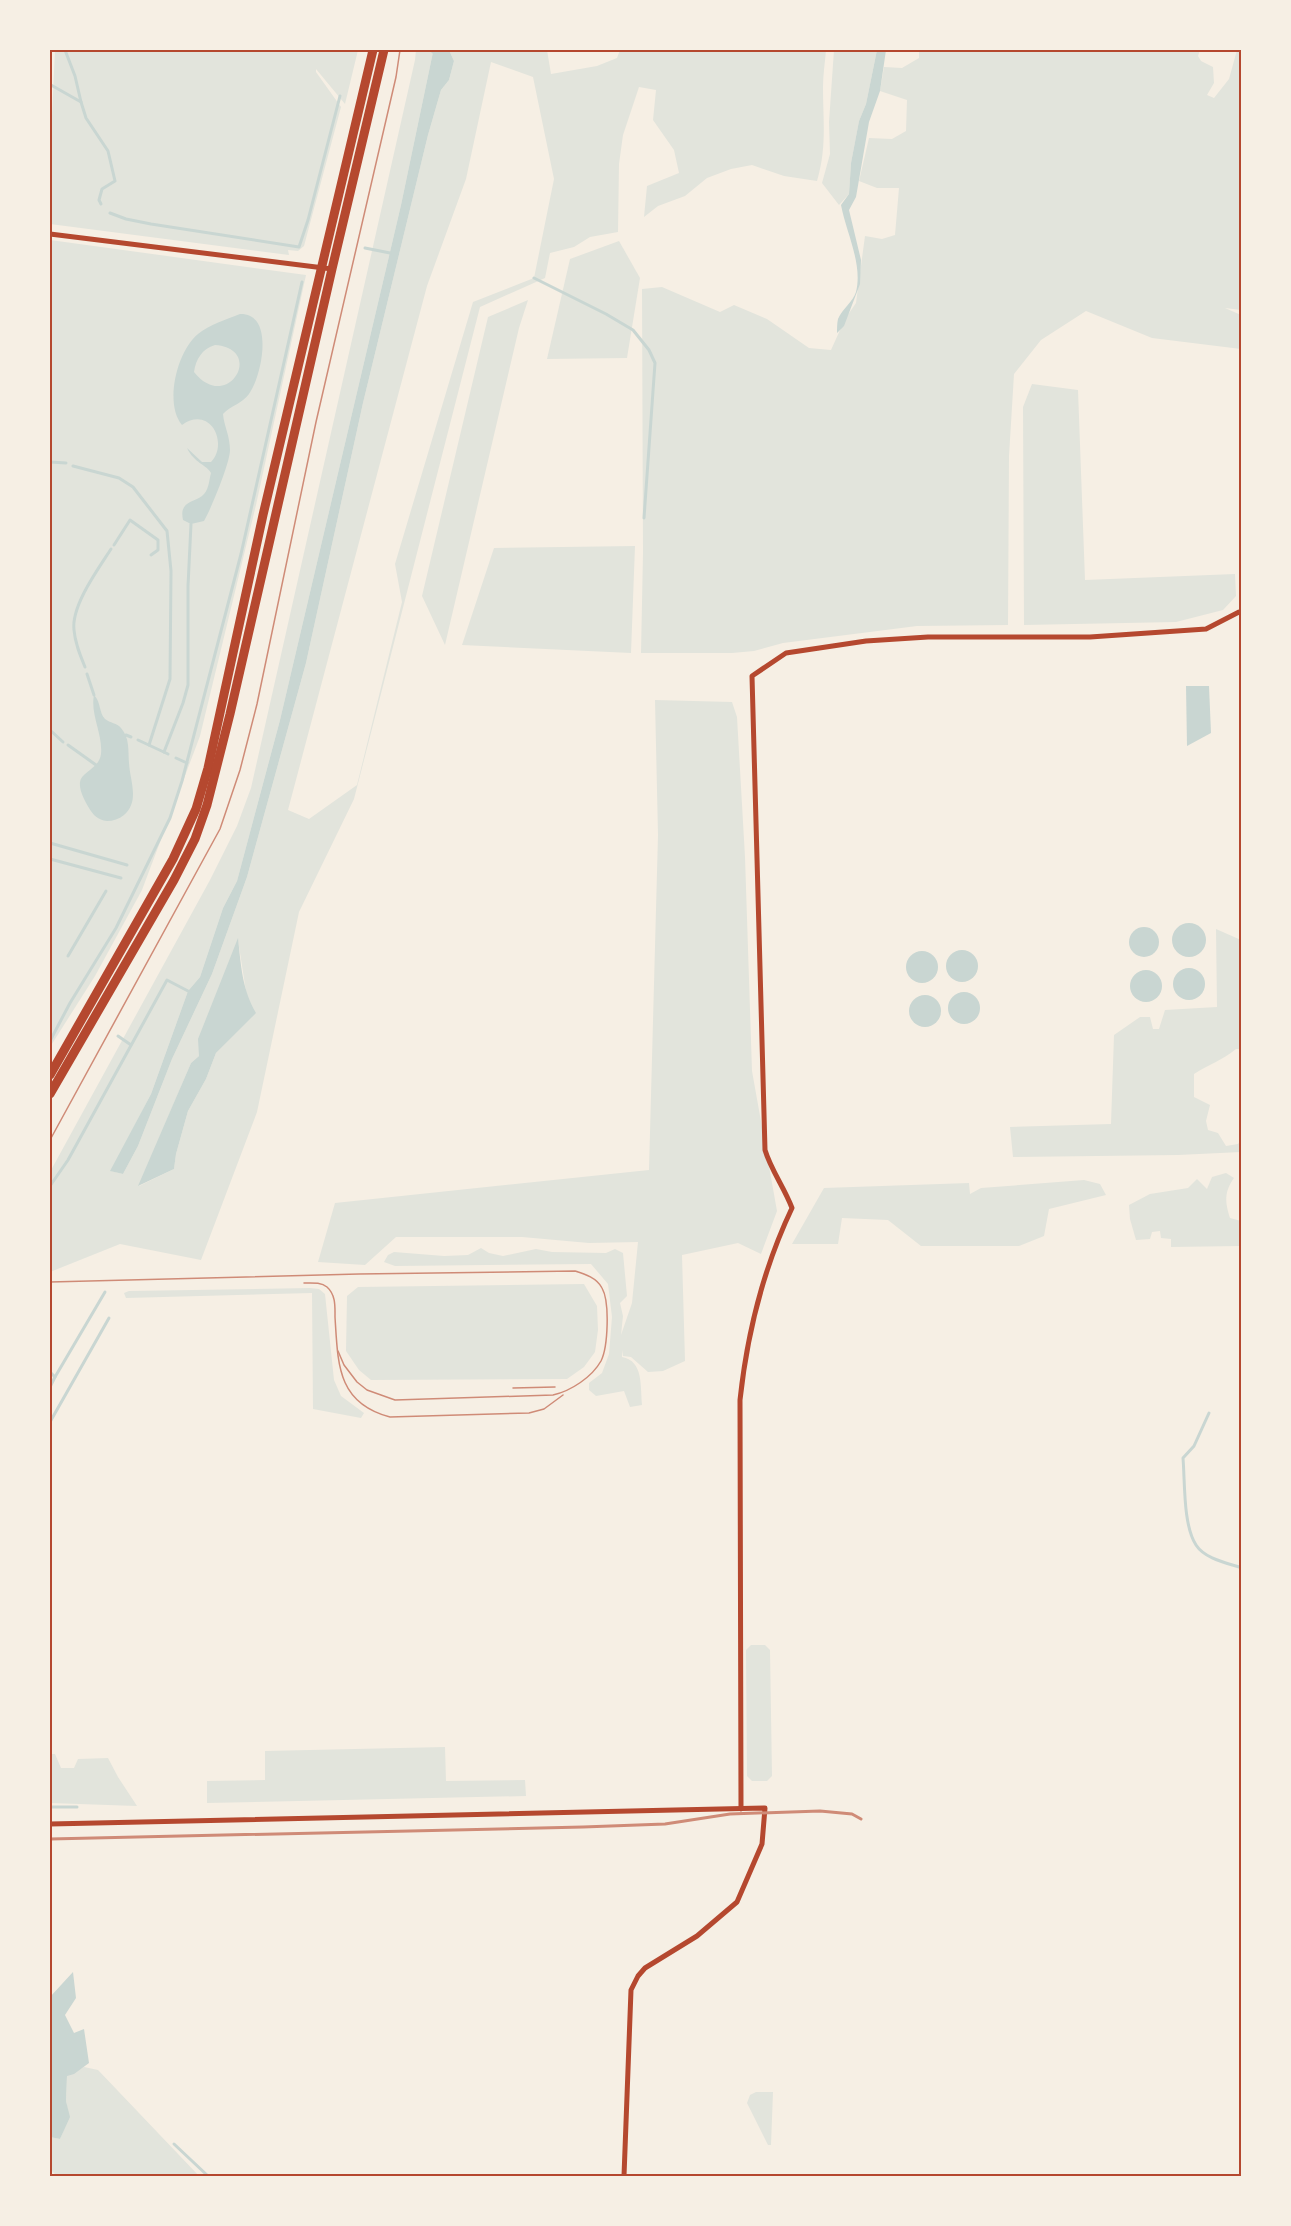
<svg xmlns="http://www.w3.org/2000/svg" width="1291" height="2226" font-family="Montserrat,sans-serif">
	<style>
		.green { fill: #e2e4dc; fill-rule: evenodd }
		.water { fill: #c9d6d2; fill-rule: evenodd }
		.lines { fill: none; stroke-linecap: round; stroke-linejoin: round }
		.stream { stroke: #c9d6d2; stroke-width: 3 }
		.minor { stroke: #b5482f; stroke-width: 5 }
		.primary { stroke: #b5482f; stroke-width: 9 }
		.tram { stroke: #cf8b77; stroke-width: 1.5 }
		.rail { stroke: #cf8b77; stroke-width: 3 }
		.neatline { fill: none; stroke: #b5482f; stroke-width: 2 }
	</style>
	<rect width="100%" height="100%" fill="#f6efe4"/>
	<!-- green -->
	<g class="green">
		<path d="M55 50H358L345 104 316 69V72L341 107 304 246 298 251 288 250 289 255 50 224V159Z"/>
		<path d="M416 50H437L433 52 401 205 280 720 237 881 223 908 200 977 188 991 151 1094 111 1171 123 1174 138 1146 172 1059 212 974 247 877 306 663 363 403 428 135 441 90 449 80 454 61 449 50H547L551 74 597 66 617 58 620 50H826C825 62 823 75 823 87 823 121 827 147 817 181L784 176 752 165 731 169 707 178 685 196 658 206 644 217 647 186 679 173 674 150 653 120 656 90 639 87 623 135 619 164 618 232 590 237 574 247 550 253 545 278 480 307 354 799 299 912 257 1112 201 1260 120 1244 50 1272V1172L210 880 237 826 251 788 415 60ZM491 62 533 77 554 179 534 278 473 302 395 564 402 602 357 785 309 819 288 810 427 286 466 179ZM238 940 247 998 255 1013 216 1053 206 1079 188 1111 176 1154 174 1169 139 1186 191 1063 199 1056Z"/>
		<path d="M834 50H877L866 104 859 121 851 163 849 194 839 205 822 183 830 154 829 122Z"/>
		<path d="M919 50H1200L1198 56 1201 61 1213 67 1214 83 1207 95 1214 98 1229 79 1237 50H1241V310L1225 308 1241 315V349L1152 338 1086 311 1041 340 1014 374 1009 456 1008 625 917 626 783 643 754 651 732 653H641L643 553 642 289 662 287 720 312 734 305 767 319 809 348 831 350 845 319 856 303 865 236 882 239 895 235 899 188H877L859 181 869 138 892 139 906 131 907 100 880 91 884 67 902 68 919 58Z"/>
		<path d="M50 240 306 275 256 505 200 736 142 890 95 976 50 1047Z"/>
		<path d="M619 241 640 278 627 358 547 359 570 259Z"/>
		<path d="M528 300 519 328 445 645 422 596 488 317Z"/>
		<path d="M1032 384 1078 390 1085 580 1235 574 1236 596 1223 610 1176 622 1024 625 1023 407Z"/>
		<path d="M635 546 631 653 462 645 494 548Z"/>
		<path d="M655 700 732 702 737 717 745 857 752 1071 777 1211 761 1254 738 1243 682 1255 685 1361 663 1371 648 1372 631 1357 623 1356 622 1350V1357C644 1361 640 1387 642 1405L630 1407 624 1391 596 1396 589 1390V1383L602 1373 609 1354 612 1317 608 1284 591 1264 395 1266 384 1262 388 1255 394 1252 444 1256 468 1255 481 1248 489 1253 503 1256 536 1249 552 1252 606 1253 615 1249 623 1253 627 1296 620 1303 623 1316 621 1335 632 1303 638 1242 589 1243 522 1237H396L365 1265 318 1262 335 1203 649 1170 658 835Z"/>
		<path d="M1216 929 1241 940V1049H1236C1223 1060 1208 1065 1194 1074V1097L1210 1105 1206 1121 1208 1130 1218 1133 1226 1146 1238 1144 1241 1140V1152L1178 1155 1013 1157 1010 1127 1111 1124 1114 1035 1140 1017H1150L1153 1029H1159L1165 1010 1217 1007Z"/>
		<path d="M1226 1173 1234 1178C1224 1192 1225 1202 1230 1218L1241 1221 1240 1246 1171 1247V1239L1161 1238 1160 1231 1152 1232 1150 1239 1136 1240 1130 1219 1129 1205 1150 1194 1188 1188 1197 1179 1207 1189 1212 1177Z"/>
		<path d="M1084 1180 1100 1184 1106 1195 1049 1209 1044 1236 1019 1246H921L888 1220 842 1218 838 1244H792L824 1188 969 1183 970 1194 981 1188Z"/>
		<path d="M584 1284 597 1306 598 1330 595 1352 584 1367 567 1379 371 1380 359 1370 346 1351 347 1296 358 1287Z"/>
		<path d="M310 1288 319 1289 325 1294 334 1380 341 1396 364 1413 361 1418 313 1409 312 1293 126 1298 124 1293 129 1291Z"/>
		<path d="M751 1645H765L770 1650 772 1776 767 1781H752L747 1776 746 1650Z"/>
		<path d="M445 1747 446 1781 525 1780 526 1796 207 1803V1781L265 1780V1751Z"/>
		<path d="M50 1754H55L61 1768H74L78 1759 108 1758 118 1777 137 1806 50 1803Z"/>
		<path d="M84 2067 98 2070 199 2176H57L50 2169V2137L60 2139 69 2117 66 2101 67 2075Z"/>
		<path d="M756 2092H773L771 2145H768L747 2103 750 2095Z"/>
	</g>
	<!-- water -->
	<g class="water">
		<path d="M437 50H449L454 61 449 80 441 90 428 135 363 403 306 663 247 877 212 974 172 1059 138 1146 123 1174 110 1171 151 1094 188 991 200 977 223 908 237 881 280 720 401 205 433 52Z"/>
		<path d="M877 50H886L880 91 869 122 856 197 849 210 861 260 860 284 844 326 837 333C837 329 837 323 838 319 842 309 853 302 856 292 863 264 846 232 841 205L849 194 851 163 859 121 866 104Z"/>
		<path d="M240 314C275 313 262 376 249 394 243 403 230 406 223 414 224 426 230 436 230 450 230 463 211 509 204 521L191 524 183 520C179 501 193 503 202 496 209 491 209 480 211 473 207 465 194 463 187 448L202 462H211C229 443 210 405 182 425 164 404 177 351 198 334 209 325 227 319 240 314ZM215 345C266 349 227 414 194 372 196 359 202 349 215 345Z"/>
		<path d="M1186 686H1209L1211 733 1187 746Z"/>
		<path d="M94 695C101 702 99 713 105 719 110 723 117 723 121 728 130 738 128 751 129 763 130 781 140 801 124 815 119 819 113 821 107 821 98 820 93 815 89 808 85 801 79 791 80 782 81 772 99 769 101 754 103 734 90 714 94 695Z"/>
		<circle cx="1189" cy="940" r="17"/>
		<circle cx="1144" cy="942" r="15"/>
		<path d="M238 938C241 965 242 989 256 1013L216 1053 206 1079 188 1111 176 1154 174 1169 138 1186 191 1063 199 1056 198 1039Z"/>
		<circle cx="962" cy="966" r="16"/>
		<circle cx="922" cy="967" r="16"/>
		<circle cx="1189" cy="984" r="16"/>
		<circle cx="1146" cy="986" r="16"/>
		<circle cx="964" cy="1008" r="16"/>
		<circle cx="925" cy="1011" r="16"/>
		<path d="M73 1972 76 1998 65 2015 74 2033 84 2029 89 2063 74 2074 67 2076 66 2101 70 2117 60 2139 50 2137V1997Z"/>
	</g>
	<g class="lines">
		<!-- stream -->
		<g class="stream">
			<path d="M65 50 75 76 81 102"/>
			<path d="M431 50 433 52"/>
			<path d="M51 85 81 102 86 118 108 151 115 181 102 189 99 200 101 204"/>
			<path d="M110 213 126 219 151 224 299 247 308 220 340 96"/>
			<path d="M365 248 390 253"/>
			<path d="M534 278 606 314 633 330 649 350 655 363 644 518"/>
			<path d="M50 462 66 463"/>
			<path d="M73 466 119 478 133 487 167 531 171 571 170 679 149 745"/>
			<path d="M114 545 130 520 158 540V550L151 555"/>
			<path d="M85 667C80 655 75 643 74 630 71 606 98 569 111 549"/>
			<path d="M87 674 94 695"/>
			<path d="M50 730 63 742"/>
			<path d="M126 735 131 737"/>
			<path d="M138 740 168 754"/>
			<path d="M68 745 96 765"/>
			<path d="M164 752 183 703 188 685V586L191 524"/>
			<path d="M176 758 187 763"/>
			<path d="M50 843 127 865"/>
			<path d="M50 859 121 878"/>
			<path d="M68 956 106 891"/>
			<path d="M118 1036 131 1045"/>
			<path d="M50 1041 70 1003 116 928 170 818 182 781 241 554 302 282"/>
			<path d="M50 1186 68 1160 167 980 188 991"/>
			<path d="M50 1372 55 1377 50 1387"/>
			<path d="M55 1377 105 1292"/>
			<path d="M1209 1413 1194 1446 1183 1458C1185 1482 1183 1525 1196 1545 1205 1559 1227 1563 1242 1568"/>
			<path d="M50 1422 109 1318"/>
			<path d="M50 1807H77"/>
			<path d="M174 2144 208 2176"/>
		</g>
		<!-- minor -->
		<g class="minor">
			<path d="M50 234 332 269"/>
			<path d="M741 1809 740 1400C747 1335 764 1267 792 1208 784 1187 771 1170 765 1150L752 676 786 653 866 641 928 637H1090L1206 629 1239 612"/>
			<path d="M50 1824 765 1808 762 1844 737 1902 697 1936 645 1968 638 1976 631 1990 624 2176"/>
		</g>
		<!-- primary -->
		<g class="primary">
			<path d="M50 1075 173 859 196 809 208 768 263 515 373 50"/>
			<path d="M50 1094 174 880 195 839 207 805 230 714 332 269 384 50"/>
		</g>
		<!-- tram -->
		<g class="tram">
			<path d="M50 1140 220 829 240 770 257 704 316 422 396 77 400 50"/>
			<path d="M50 1282 359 1274 575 1271C585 1274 597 1278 602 1288 610 1302 608 1347 601 1361 592 1377 571 1391 553 1395L395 1400 367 1390 357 1382 344 1365 338 1351"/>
			<path d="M304 1283C312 1283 321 1282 327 1287 336 1295 335 1307 335 1317 338 1364 337 1403 390 1417L529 1413 544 1409 563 1395"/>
			<path d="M513 1388 555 1387"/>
		</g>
		<!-- rail -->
		<path class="rail" d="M50 1839 583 1827 665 1824 730 1814 820 1811 852 1814 861 1819"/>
	</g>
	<!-- border -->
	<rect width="1291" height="2226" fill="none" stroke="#f6efe4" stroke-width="102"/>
	<rect x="51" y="51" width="1189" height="2124" class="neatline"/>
</svg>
